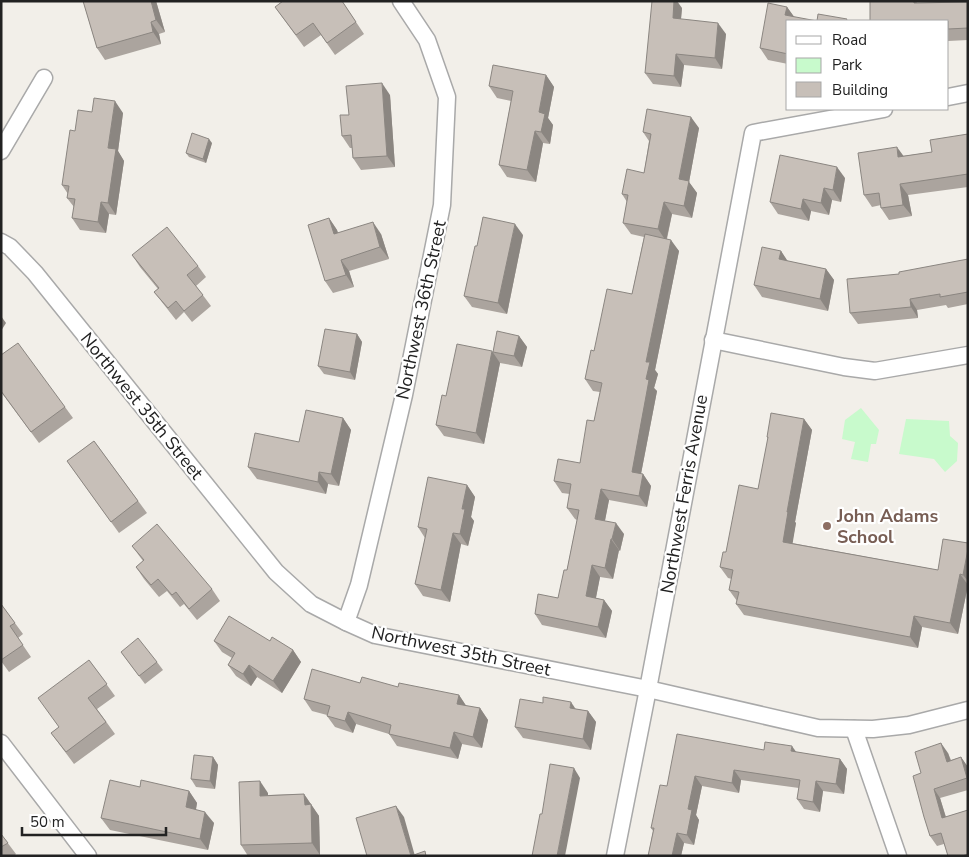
<svg xmlns="http://www.w3.org/2000/svg" width="969" height="857" font-family="'Nunito Sans',sans-serif">
	<style>
		.park { fill: #c8facc }
		.lines { fill: none; stroke-linecap: round; stroke-linejoin: round }
		.minor-casing { stroke: #a9a9a9; stroke-width: 19 }
		.minor { stroke: #fff; stroke-width: 16 }
		.wall { fill: #aba49e }
		.shaded-wall { fill: #8b8681 }
		.building { fill: #c7bfb8; stroke: #8b8681 }
		.education-dot { fill: #8d6e63; stroke: #fff; stroke-width: 2 }
		.labels { text-anchor: middle; stroke-width: 4.5; stroke-linejoin: round; paint-order: stroke }
		.street-label { font-size: 18px; fill: #222; stroke: #fff }
		.education-label { font-size: 18px; font-weight: bold; fill: #785e54; stroke: #fff; text-anchor: start }
	</style>
	<rect width="100%" height="100%" fill="#f2efe9"/>
	<!-- park -->
	<g class="park">
		<path d="M861 408 879 430 876 444H871L868 462 851 459 855 442 842 439 845 420Z"/>
		<path d="M906 419 949 421 950 436 958 443 957 461 945 472 934 459 899 454Z"/>
	</g>
	<g class="lines">
		<!-- minor casing -->
		<g class="minor-casing">
			<g id="minor">
				<path d="M948 97 968 93"/>
				<path d="M1 151 44 78"/>
				<path d="M1 242 10 247 35 273 276 572 311 604 346 622 375 635 648 689 818 728 873 729 909 725 968 710"/>
				<path d="M713 340 844 367 875 371 968 355"/>
				<path d="M346 622 359 585 404 395 442 205 447 97 427 40 401 1"/>
				<path d="M854 729 898 856"/>
				<path d="M1 743 88 856"/>
				<path d="M615 856 648 689 753 133 884 109"/>
			</g>
		</g>
		<!-- minor -->
		<use href="#minor" class="minor"/>
	</g>
	<!-- wall -->
	<g class="wall">
		<path d="M83 1H156L165 32 159 34 161 44 105 60 97 48Z"/>
		<path d="M342 1 364 34 335 55 321 35 304 47 275 7Z"/>
		<path d="M870 1H916L917 3 968 2V40L948 41V21Z"/>
		<path d="M787 7 794 17 788 21V64L768 60 760 48Z"/>
		<path d="M682 8 681 19 726 34 722 69 684 65 681 87 653 84 645 73Z"/>
		<path d="M546 75 554 87 548 118 553 125 550 144 543 143 536 182 507 177 499 165 511 101 497 98 489 86Z"/>
		<path d="M390 95 395 167 361 170 353 158 352 148H350L342 136 349 115Z"/>
		<path d="M92 112 123 113 118 151 124 161 116 215 109 214 106 233 80 230 72 218 74 207 67 198 68 194 62 185 75 131Z"/>
		<path d="M699 128 689 182 697 193 692 218 672 214 667 239 679 251 655 370 658 374 654 388 657 391 641 474H643L651 486 647 507 609 500 605 521 624 534 620 551 619 550 613 579 600 577 596 598 604 600 612 611 606 638 542 625 535 614 558 598 567 570 577 520 575 519 567 508 570 494 562 493 554 481 580 463 594 421 600 392 593 391 585 379 594 351 632 294 644 237 631 234 623 223 627 202 622 194 644 173 649 141 643 132Z"/>
		<path d="M968 134V187L908 195 912 216 889 220 881 208V205L872 207 864 195 903 156 932 152Z"/>
		<path d="M212 143 206 163 189 157 186 153Z"/>
		<path d="M845 178 841 202 832 200 829 215 811 211 809 221 778 214 770 202Z"/>
		<path d="M329 218 337 230 338 233 381 234 389 259 349 271 354 287 333 293 325 281Z"/>
		<path d="M523 235 507 314 472 307 464 296 477 246Z"/>
		<path d="M781 251 787 261 826 269 834 280 828 311 762 297 754 285Z"/>
		<path d="M132 255 198 266 206 277 196 286 211 306 192 322 184 312 176 320 154 292 158 289 140 267Z"/>
		<path d="M968 259V304L948 308 946 305 917 310 918 318 858 324 850 313 899 274Z"/>
		<path d="M357 334 362 342 355 380 324 374 318 366Z"/>
		<path d="M519 336 527 347 522 367 500 363 484 444 444 436 436 425 446 396 493 352Z"/>
		<path d="M1 392 65 407 73 418 39 443Z"/>
		<path d="M343 418 351 430 339 486 328 484 326 494 257 479 248 467 299 442Z"/>
		<path d="M804 419 812 430 795 522 796 523 792 543 938 570 968 543V585L958 634 922 627 918 648 744 615 736 604 737 601 729 590 732 579 728 578 720 567 726 552 758 489 768 439 767 437Z"/>
		<path d="M94 441 147 513 119 533 67 461Z"/>
		<path d="M467 485 475 497 471 517 474 521 468 546 461 544 450 602 423 596 415 584 425 538 418 527Z"/>
		<path d="M132 546 212 589 220 601 197 620 184 604 180 607 167 591 159 597 144 579 136 567 143 561Z"/>
		<path d="M1 604 23 634 18 638 31 657 9 672 1 661Z"/>
		<path d="M214 641H270L293 650 301 662 282 693 257 677 251 686 236 676 228 665 232 658 222 652Z"/>
		<path d="M121 652 157 662 163 670 145 684Z"/>
		<path d="M89 660 115 696 97 709 115 734 74 764 51 733 59 727Z"/>
		<path d="M360 683 459 695 466 706 480 708 488 720 482 748 462 744 458 759 397 746 389 734 356 724 353 733 335 727 327 716V715L312 711 304 699Z"/>
		<path d="M576 709 588 711 596 722 591 750 523 738 515 727Z"/>
		<path d="M764 750 796 752 840 759 847 769 844 794 823 791 820 812 804 809 797 799 799 788 741 780 739 793 702 786 696 815 699 820 694 845 684 843 681 856H648L653 831 651 828 667 786Z"/>
		<path d="M948 753 951 760 961 757 968 768V790L940 798 946 817 968 810V856H948L944 844 937 846 930 836 921 773Z"/>
		<path d="M213 757 218 765 215 789 196 787 191 779Z"/>
		<path d="M140 787 189 791 197 803 196 810 214 823 208 850 110 830 101 818Z"/>
		<path d="M268 793V795L304 794 319 816 320 855 248 856 241 845Z"/>
		<path d="M1 834 16 854 14 856H1Z"/>
	</g>
	<!-- shaded-wall -->
	<g class="shaded-wall">
		<path d="M151 1H156L165 32 156 20Z"/>
		<path d="M671 1H677L682 8 680 29 673 18Z"/>
		<path d="M787 7 795 18 785 15Z"/>
		<path d="M151 22 159 34 161 44 153 32Z"/>
		<path d="M718 23 726 34 722 69 715 58Z"/>
		<path d="M676 54 684 65 681 87 674 76Z"/>
		<path d="M546 75 554 87 548 118 553 125 550 144 541 132 539 112Z"/>
		<path d="M382 83 390 95 395 167 387 156Z"/>
		<path d="M115 101 123 113 118 151 124 161 116 215 108 203V148Z"/>
		<path d="M691 117 699 128 689 182 697 193 692 218 684 206 679 179Z"/>
		<path d="M535 131 543 143 536 182 527 170Z"/>
		<path d="M209 139 212 143 206 163 203 159Z"/>
		<path d="M897 147 905 158 898 157Z"/>
		<path d="M837 167 845 178 841 202 833 190Z"/>
		<path d="M900 184 908 195 912 216 903 205Z"/>
		<path d="M824 188 832 200 829 215 821 203Z"/>
		<path d="M803 199 811 211 809 221 801 209Z"/>
		<path d="M101 202 109 214 106 233 98 222Z"/>
		<path d="M664 202 672 214 666 241 658 229Z"/>
		<path d="M329 218 337 230 342 246 334 234Z"/>
		<path d="M373 222 381 234 389 259 380 247Z"/>
		<path d="M515 224 523 235 507 314 498 303Z"/>
		<path d="M671 240 679 251 655 370 658 374 654 388 657 391 639 484 632 472 646 379V362Z"/>
		<path d="M781 251 789 263 779 259Z"/>
		<path d="M341 260 349 271 354 287 346 275Z"/>
		<path d="M826 269 834 280 828 311 820 299Z"/>
		<path d="M910 299 917 310 918 318 911 307Z"/>
		<path d="M1 316 6 323 1 331Z"/>
		<path d="M357 334 362 342 355 380 350 372Z"/>
		<path d="M519 336 527 347 522 367 514 356Z"/>
		<path d="M492 351 500 363 484 444 476 433Z"/>
		<path d="M343 418 351 430 339 486 331 474Z"/>
		<path d="M804 419 812 430 795 522 796 523 791 553 783 542 787 512Z"/>
		<path d="M319 472 328 484 326 494 318 482Z"/>
		<path d="M643 474 651 486 647 507 639 496Z"/>
		<path d="M467 485 475 497 471 517 474 521 468 546 460 534 462 509Z"/>
		<path d="M601 489 609 500 603 530 595 519Z"/>
		<path d="M616 523 624 534 620 551 612 539Z"/>
		<path d="M453 533 461 544 450 602 441 590Z"/>
		<path d="M611 539 619 550 613 579 605 568Z"/>
		<path d="M968 549V581L963 575Z"/>
		<path d="M592 565 600 577 594 607 586 596Z"/>
		<path d="M960 574 968 585 958 634 950 623Z"/>
		<path d="M604 600 612 611 606 638 598 627Z"/>
		<path d="M914 616 922 627 918 648 910 637Z"/>
		<path d="M293 650 301 662 282 693 273 681Z"/>
		<path d="M249 665 257 677 251 686 243 674Z"/>
		<path d="M459 695 467 707 457 704Z"/>
		<path d="M571 702 579 714 570 708Z"/>
		<path d="M480 708 488 720 482 748 473 737Z"/>
		<path d="M588 711 596 722 591 750 583 739Z"/>
		<path d="M348 712 356 724 353 733 345 721Z"/>
		<path d="M454 732 462 744 458 759 450 748Z"/>
		<path d="M941 743 948 753 954 771 947 762Z"/>
		<path d="M792 746 799 756 791 751Z"/>
		<path d="M213 757 218 765 215 789 210 781Z"/>
		<path d="M961 757 968 767V779L967 778Z"/>
		<path d="M840 759 847 769 844 794 836 784Z"/>
		<path d="M574 768 580 778 565 856H557Z"/>
		<path d="M734 770 741 780 739 793 732 783Z"/>
		<path d="M695 776 702 786 696 815 699 820 694 845 687 835 688 809Z"/>
		<path d="M260 781 268 793V807L260 796Z"/>
		<path d="M816 781 823 791 820 812 813 802Z"/>
		<path d="M934 789 940 798 949 828 942 818Z"/>
		<path d="M189 791 197 803 194 819 186 807Z"/>
		<path d="M304 794 319 816 320 855 312 843 305 805Z"/>
		<path d="M396 806 404 817 415 856H411Z"/>
		<path d="M205 812 214 823 208 850 200 839Z"/>
		<path d="M677 833 684 843 681 856H672Z"/>
	</g>
	<!-- building -->
	<g class="building">
		<path d="M83 1H151L156 20 151 22 153 32 97 48Z"/>
		<path d="M283 1H342L356 22 327 43 313 23 296 35 275 7Z"/>
		<path d="M652 1H674L673 18 718 23 715 58 676 54 674 76 645 73Z"/>
		<path d="M870 1H914V3L968 2V28L948 29V21H870Z"/>
		<path d="M768 3 787 7 785 15 817 21H788V54L760 48Z"/>
		<path d="M818 14 847 19 846 21H817Z"/>
		<path d="M493 65 546 75 539 112 545 114 541 132 535 131 527 170 499 165 513 91 489 86Z"/>
		<path d="M382 83 387 156 353 158 351 135 342 136 340 115H349L346 86Z"/>
		<path d="M94 98 115 101 108 148 116 149 108 203 101 202 98 222 72 218 75 199 67 198 69 186 62 185 70 130 75 131 78 110 92 112Z"/>
		<path d="M647 109 691 117 679 179 689 181 684 206 664 202 658 229 623 223 628 195 622 194 627 169 644 173 651 134 643 132Z"/>
		<path d="M192 133 209 139 203 159 186 153Z"/>
		<path d="M968 134V174L900 184 903 205 881 208 879 193 864 195 858 153 897 147 898 157 932 152 930 140Z"/>
		<path d="M780 155 837 167 833 190 824 188 821 203 803 199 801 209 770 202Z"/>
		<path d="M483 217 515 224 498 303 464 296 475 246H477Z"/>
		<path d="M329 218 334 234 373 222 380 247 341 260 346 275 325 281 308 225Z"/>
		<path d="M167 227 198 266 187 275 203 295 184 311 176 301 168 308 154 292 159 288 132 255Z"/>
		<path d="M645 234 671 240 646 362H650L646 379 649 380 632 472 643 474 639 496 601 489 595 519 616 523 612 539H611L605 568 592 565 586 596 604 600 598 627 535 614 538 594 558 598 564 570H567L579 510 567 508 571 484 554 481 558 459 580 463 587 420 594 421 602 383 585 379 591 350 594 351 607 289 632 294Z"/>
		<path d="M762 247 781 251 779 259 826 269 820 299 754 285Z"/>
		<path d="M968 259V292L940 297V294L910 299 911 307 850 313 847 279 899 274V272Z"/>
		<path d="M325 329 357 334 350 372 318 366Z"/>
		<path d="M497 331 519 336 514 356 493 352Z"/>
		<path d="M18 343 65 407 31 432 1 391V355Z"/>
		<path d="M457 344 492 351 476 433 436 425 442 395 446 396Z"/>
		<path d="M306 410 343 418 331 474 319 472 318 482 248 467 255 433 299 442Z"/>
		<path d="M771 413 804 419 787 512H788L783 542 938 570 943 539 968 543V549L963 575 960 574 950 623 914 616 910 637 736 604 739 592 729 590 733 570 720 567 723 552H726L739 485 758 489 768 437H767Z"/>
		<path d="M94 441 138 501 111 522 67 461Z"/>
		<path d="M428 477 467 485 462 509H465L460 534 453 533 441 590 415 584 427 529 418 527Z"/>
		<path d="M157 524 212 589 189 609 176 592 172 595 158 579 151 585 136 567 144 560 132 546Z"/>
		<path d="M1 604 15 623 10 626 23 645 1 660Z"/>
		<path d="M229 616 270 641 272 637 293 650 273 681 249 665 243 674 228 665 235 653 214 641Z"/>
		<path d="M138 638 157 662 139 676 121 652Z"/>
		<path d="M89 660 107 684 88 698 106 722 66 752 51 733 59 727 38 698Z"/>
		<path d="M312 669 360 683 362 677 398 687 399 683 459 695 457 704 480 708 473 737 454 732 450 748 389 734 391 725 348 712 345 721 327 716 330 706 304 699Z"/>
		<path d="M543 697 571 702 570 708 588 711 583 739 515 727 520 699 543 703Z"/>
		<path d="M677 734 764 750 765 742 792 746 791 751 840 759 836 784 816 781 813 802 797 799 800 780 734 770 732 783 695 776 688 809 692 810 687 835 677 833 672 856H648L654 828H651L660 785 667 786Z"/>
		<path d="M941 743 947 762 961 757 967 778 934 789 942 818 968 810V854L962 856H948L941 833 930 836 924 817 913 776 921 773 915 752Z"/>
		<path d="M194 755 213 757 210 781 191 779Z"/>
		<path d="M550 764 574 768 557 856H532L540 814H542Z"/>
		<path d="M110 780 140 787 141 780 189 791 186 807 205 812 200 839 101 818Z"/>
		<path d="M260 781V796L304 794 305 805 311 804 312 843 241 845 239 782Z"/>
		<path d="M396 806 411 856H367L356 818Z"/>
		<path d="M1 834 8 843 1 847Z"/>
		<path d="M425 851 426 856H411Z"/>
	</g>
	<!-- markers -->
	<circle class="education-dot" cx="827" cy="526" r="5"/>
	<g class="labels">
		<!-- street labels -->
		<g class="street-label">
			<text transform="translate(421 310) rotate(-78)" y="6">Northwest 36th Street</text>
			<text transform="translate(142 406) rotate(51)" y="6">Northwest 35th Street</text>
			<text transform="translate(684 494) rotate(-80)" y="6">Northwest Ferris Avenue</text>
			<text transform="translate(461 651) rotate(12)" y="6">Northwest 35th Street</text>
		</g>
		<!-- education labels -->
		<g class="education-label">
			<text x="837" y="522">John Adams<tspan x="837" dy="21">School</tspan></text>
		</g>
	</g>
	<!-- border -->
	<rect width="969" height="857" fill="none" stroke="#222222" stroke-width="5"/>
	<!-- legend -->
	<rect x="786" y="20" width="162" height="90" fill="#ffffff" stroke="#a7a7a7"/>
	<rect x="796" y="36" width="25" height="8" fill="#ffffff" stroke="#a7a7a7"/>
	<text x="832" y="45" font-size="15" fill="#222222">Road</text>
	<rect x="796" y="58" width="25" height="15" fill="#c8facc" stroke="#a7a7a7"/>
	<text x="832" y="70" font-size="15" fill="#222222">Park</text>
	<rect x="796" y="82" width="25" height="15" fill="#c7bfb8" stroke="#a7a7a7"/>
	<text x="832" y="95" font-size="15" fill="#222222">Building</text>
	<!-- scale -->
	<path d="M22 827v8h144v-8" fill="none" stroke="#222222" stroke-width="2.5"/>
	<text x="30" y="827" font-size="15" fill="#222222" stroke="#ffffff" stroke-width="4" paint-order="stroke">50 m</text>
</svg>
